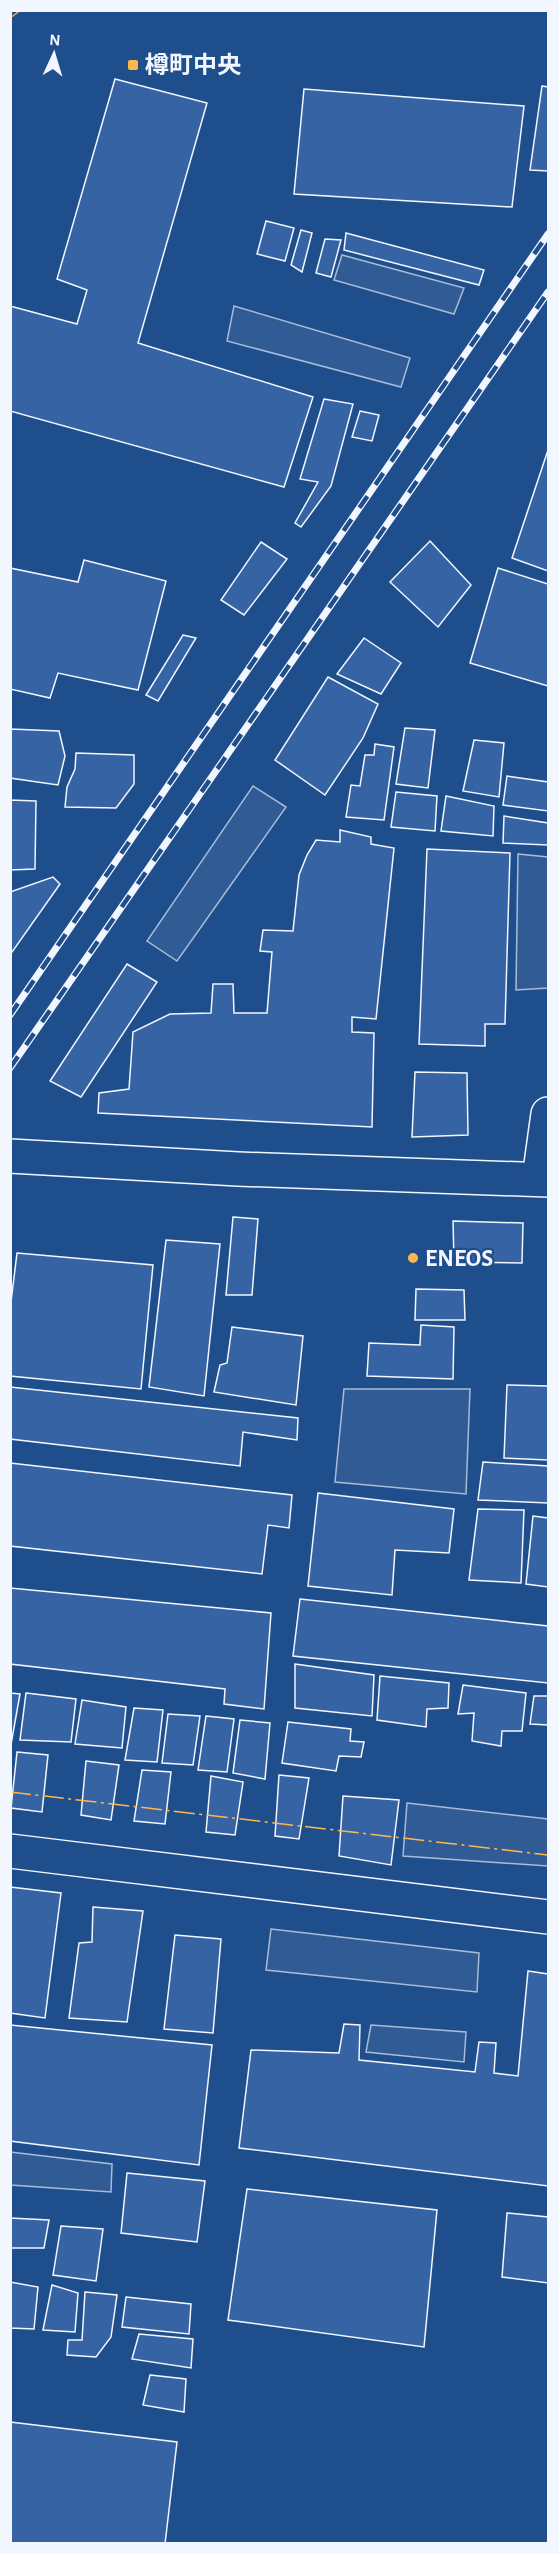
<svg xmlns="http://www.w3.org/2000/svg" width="559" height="2554" font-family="'Alegreya Sans','Noto Sans JP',sans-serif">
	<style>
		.parking { fill: #305b95; stroke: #a8bbd7; stroke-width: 1.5 }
		.building { fill: #3563a3; stroke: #f2f6ff; stroke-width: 1.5 }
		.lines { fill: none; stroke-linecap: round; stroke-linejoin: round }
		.minor-casing { stroke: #f2f6ff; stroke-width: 36 }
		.minor { stroke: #1f4e8c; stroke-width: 33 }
		.rail-casing { stroke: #f2f6ff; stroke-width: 7 }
		.rail { stroke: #1f4e8c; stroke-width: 4.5; stroke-dasharray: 14; stroke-linecap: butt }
		.power { stroke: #ffb74d; stroke-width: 1.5; stroke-dasharray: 21 4.5 3 4.5; stroke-linecap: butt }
		.poi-dot { fill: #ffb74d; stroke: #1f4e8c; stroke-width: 2 }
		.labels { text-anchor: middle; stroke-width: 4.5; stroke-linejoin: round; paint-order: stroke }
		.poi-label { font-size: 24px; font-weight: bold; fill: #f2f6ff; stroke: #1f4e8c; text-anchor: start }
	</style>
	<rect width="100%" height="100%" fill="#1f4e8c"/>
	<!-- parking -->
	<g class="parking">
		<path d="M342 255 464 288 454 314 334 280Z"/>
		<path d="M234 306 410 358 401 387 227 341Z"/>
		<path d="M253 786 286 807 177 961 147 941Z"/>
		<path d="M518 854 548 857V988L516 990Z"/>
		<path d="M344 1389H470L466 1494 335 1482Z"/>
		<path d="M407 1803 548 1819V1866L403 1856Z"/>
		<path d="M271 1929 479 1953 477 1992 266 1970Z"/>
		<path d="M371 2025 466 2032 464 2062 366 2052Z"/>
		<path d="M10 2152 112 2164 111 2192 11 2185Z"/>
	</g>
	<!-- building -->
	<g class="building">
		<path d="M115 79 207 103 138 343 313 397 284 487 10 411V306L77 324 87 290 57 279Z"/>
		<path d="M542 86 548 87V171L530 170Z"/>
		<path d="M304 89 524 106 512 207 294 194Z"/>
		<path d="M266 221 294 228 285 261 257 254Z"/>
		<path d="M301 230 312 233 302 272 291 265Z"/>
		<path d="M346 233 484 270 479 285 344 250Z"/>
		<path d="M325 239 341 240 331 277 316 273Z"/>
		<path d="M324 399 353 404 331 486 301 527 295 523 318 482 300 479Z"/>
		<path d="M360 411 379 415 372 441 352 437Z"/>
		<path d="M548 450V571L512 558Z"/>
		<path d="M430 541 471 585 438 627 390 582Z"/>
		<path d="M261 542 287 559 244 615 221 600Z"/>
		<path d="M84 560 166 581 138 690 58 673 50 698 10 689V568L78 582Z"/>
		<path d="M498 568 548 584V686L470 663Z"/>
		<path d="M183 635 196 638 158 701 146 695Z"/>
		<path d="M364 638 401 663 381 694 337 674Z"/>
		<path d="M328 677 378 704 363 738 325 795 275 760Z"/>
		<path d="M405 728 435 730 428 788 396 784Z"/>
		<path d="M10 729 59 731 65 756 58 785 10 778Z"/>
		<path d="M474 740 504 743 499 797 463 791Z"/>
		<path d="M375 744 394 747 384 820 346 817 351 785 360 786 365 755H374Z"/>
		<path d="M76 753 134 755V784L116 808 65 807 67 787 75 769Z"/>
		<path d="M507 776 548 782V811L503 805Z"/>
		<path d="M396 792 437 796 435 831 391 827Z"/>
		<path d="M446 796 494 806 493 836 441 831Z"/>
		<path d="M10 800 36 801 35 869 10 870Z"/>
		<path d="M504 816 548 823V845L503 843Z"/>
		<path d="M340 830 371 837V844L394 848 376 1019 352 1017V1032L374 1033 372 1127 98 1113 99 1093 129 1089 133 1032 170 1014 211 1013 213 984H233L234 1013H267L272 952 260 951 263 930 293 931 299 875 307 855 316 840 340 842Z"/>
		<path d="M427 849 510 853 505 1024H485V1046L419 1044Z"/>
		<path d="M53 877 60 884 10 955V892Z"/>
		<path d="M127 964 157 982 81 1097 50 1081Z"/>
		<path d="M415 1072 467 1073 468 1135 412 1137Z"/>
		<path d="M233 1217 258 1219 252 1295H226Z"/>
		<path d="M453 1221 523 1223 522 1263 454 1262Z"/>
		<path d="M166 1240 220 1244 204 1396 149 1387Z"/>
		<path d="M17 1253 153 1265 141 1389 10 1376V1310Z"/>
		<path d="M416 1289 464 1290 465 1320H415Z"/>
		<path d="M421 1325 454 1327 453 1379 367 1376 369 1343 420 1345Z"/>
		<path d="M232 1327 303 1336 296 1405 214 1392 220 1365 227 1363Z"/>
		<path d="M507 1385 548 1386V1460L504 1458Z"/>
		<path d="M10 1387 298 1418 297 1440 243 1432 240 1466 10 1439Z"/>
		<path d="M483 1462 548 1466V1503L478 1500Z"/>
		<path d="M10 1463 292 1495 289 1528 268 1525 262 1574 10 1546Z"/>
		<path d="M318 1493 454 1509 449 1553 395 1550 392 1595 308 1586Z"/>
		<path d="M478 1509 524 1510 521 1583 469 1580Z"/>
		<path d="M533 1516 548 1518V1587L526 1584Z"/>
		<path d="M10 1588 271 1613 264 1709 224 1704 225 1689 10 1664Z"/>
		<path d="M300 1599 548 1626V1683L293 1656Z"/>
		<path d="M295 1664 374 1675 372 1716 295 1708Z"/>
		<path d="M380 1676 449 1683 448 1708 427 1709 426 1727 377 1720Z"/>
		<path d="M463 1685 526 1693 522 1731H502L501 1746 472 1741 474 1713 458 1714Z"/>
		<path d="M10 1693 20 1694 10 1750Z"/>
		<path d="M26 1693 76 1699 71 1742 20 1740Z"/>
		<path d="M534 1696H548V1725L530 1724Z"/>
		<path d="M82 1700 126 1707 122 1748 75 1744Z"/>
		<path d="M134 1708 163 1710 157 1762 125 1760Z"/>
		<path d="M168 1714 200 1716 193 1765 162 1763Z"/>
		<path d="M206 1716 234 1719 227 1772 198 1770Z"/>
		<path d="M240 1720 270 1723 265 1779 233 1773Z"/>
		<path d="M288 1722 351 1729 350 1741 364 1742 361 1757 339 1756 336 1771 282 1763Z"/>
		<path d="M17 1752 48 1755 42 1812 11 1808Z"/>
		<path d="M86 1761 119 1765 111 1820 81 1815Z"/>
		<path d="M142 1770 171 1772 165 1824 134 1821Z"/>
		<path d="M279 1775 309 1778 299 1839 275 1836Z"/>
		<path d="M211 1776 243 1782 235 1835 206 1832Z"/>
		<path d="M343 1796 399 1800 391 1865 339 1856Z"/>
		<path d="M10 1887 61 1893 45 2018 10 2013Z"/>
		<path d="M93 1907 143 1911 127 2022 69 2018 79 1943 92 1942Z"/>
		<path d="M175 1935 221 1939 213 2033 164 2029Z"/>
		<path d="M528 1971 548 1974V2186L239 2148 251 2050 339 2053 344 2024 360 2025 359 2060 475 2072 479 2042 496 2043 494 2073 518 2076Z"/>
		<path d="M10 2025 212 2045 199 2165 10 2141Z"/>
		<path d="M127 2173 205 2181 197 2242 121 2233Z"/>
		<path d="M247 2189 437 2210 424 2347 228 2320Z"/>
		<path d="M507 2213 548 2217V2283L502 2277Z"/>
		<path d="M10 2218 49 2220 44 2248H10Z"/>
		<path d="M61 2226 103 2229 96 2281 53 2275Z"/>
		<path d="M10 2282 38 2287 34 2329 10 2328Z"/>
		<path d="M52 2285 78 2293 75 2332 43 2330Z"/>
		<path d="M85 2292 117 2295 111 2337 96 2357 67 2355 68 2340H82Z"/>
		<path d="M126 2297 191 2304 189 2334 122 2327Z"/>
		<path d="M139 2334 193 2339 191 2368 132 2359Z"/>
		<path d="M150 2375 186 2379 184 2412 143 2405Z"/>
		<path d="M10 2422 177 2442 165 2544H10Z"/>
	</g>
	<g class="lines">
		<!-- minor casing -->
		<g class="minor-casing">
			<g id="minor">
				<path d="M10 1156 238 1169 548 1180"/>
				<path d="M539 1179 548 1114"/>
				<path d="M10 1851 548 1917"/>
			</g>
		</g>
		<!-- minor -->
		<use href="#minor" class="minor"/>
		<!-- rail casing -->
		<g class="rail-casing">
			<g id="rail">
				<path d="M10 1015 548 234"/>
				<path d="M10 1068 548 292"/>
			</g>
		</g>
		<!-- rail -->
		<use href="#rail" class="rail"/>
		<!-- power -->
		<g class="power">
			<path d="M10 18 21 10"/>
			<path d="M10 1792 548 1855"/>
		</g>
	</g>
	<!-- markers -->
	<g class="poi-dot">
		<rect x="127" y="59" width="12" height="12" rx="3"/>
		<circle cx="413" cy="1258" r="6"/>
	</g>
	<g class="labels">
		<!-- poi labels -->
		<g class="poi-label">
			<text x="145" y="73">樽町中央</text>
			<text x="425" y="1266">ENEOS</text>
		</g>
	</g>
	<!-- border -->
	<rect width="559" height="2554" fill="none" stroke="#f2f6ff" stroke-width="24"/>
	<!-- north arrow -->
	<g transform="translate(54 54) rotate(4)" stroke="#1f4e8c" stroke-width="4.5" paint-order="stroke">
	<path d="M0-4.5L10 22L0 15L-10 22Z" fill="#f2f6ff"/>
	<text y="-9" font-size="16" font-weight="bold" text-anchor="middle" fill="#f2f6ff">N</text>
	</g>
</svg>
